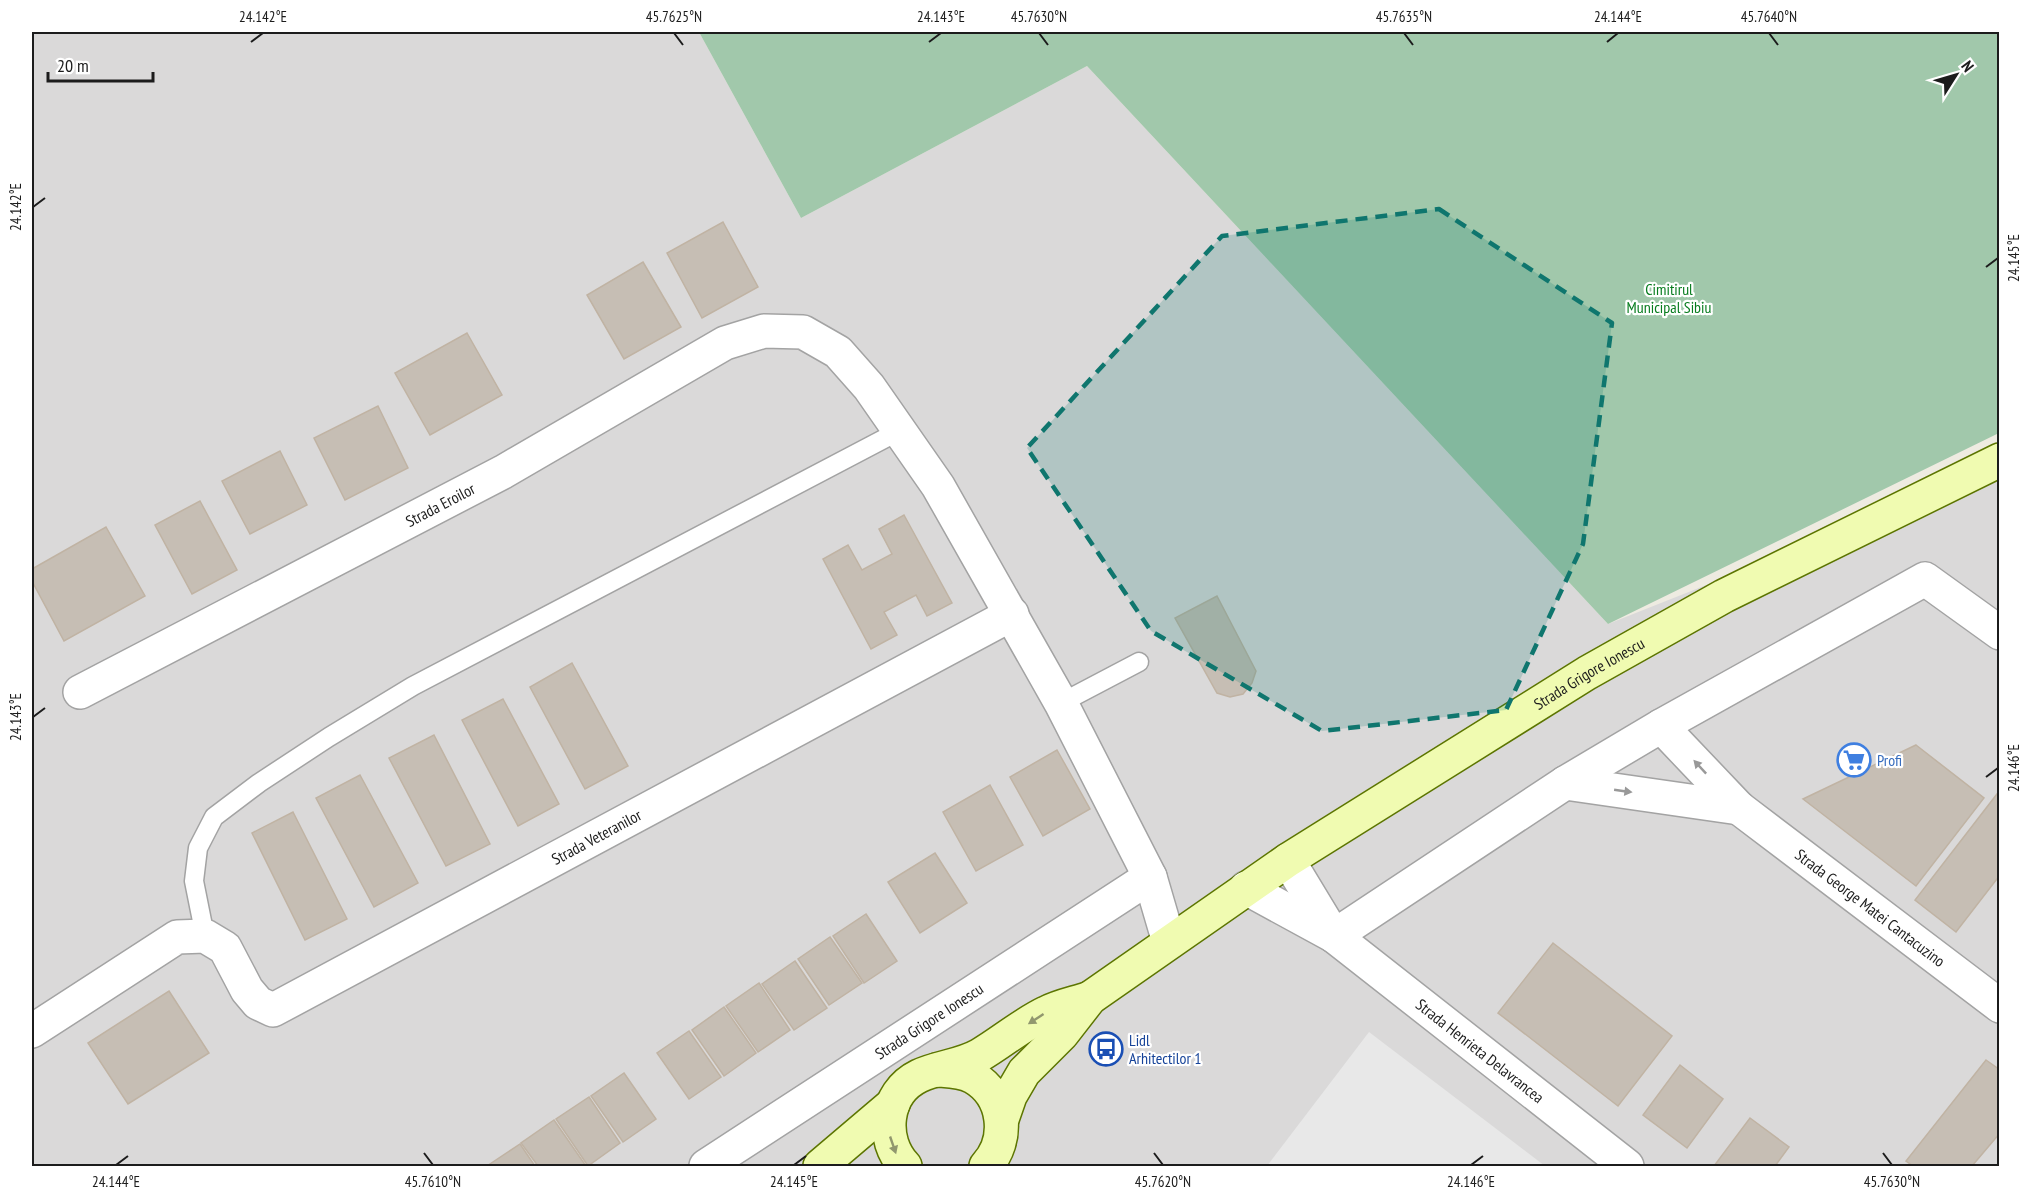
<svg xmlns="http://www.w3.org/2000/svg" width="2031" height="1198" font-family="'PT Sans Narrow',sans-serif">
	<style>
		.residential { fill: #dad9d9 }
		.cemetery { fill: #a1c8ab }
		.parking { fill: #e8e8e8 }
		.building { fill: #c6beb4; stroke: #c0b3a3; stroke-width: 1.5 }
		.lines { fill: none; stroke-linecap: round; stroke-linejoin: round }
		.lane-casing { stroke: #a3a3a3; stroke-width: 21 }
		.street-casing { stroke: #a3a3a3; stroke-width: 36 }
		.secondary-casing { stroke: #5c7501; stroke-width: 36 }
		.lane { stroke: #fff; stroke-width: 18 }
		.street { stroke: #fff; stroke-width: 33 }
		.secondary { stroke: #f0fbb1; stroke-width: 33 }
		.oneway { fill: #999 }
		.oneway2 { fill: #91976e }
		.marked { fill: #0f766e; fill-opacity: 0.2; stroke: #0f766e; stroke-width: 4.5; stroke-dasharray: 12 8; stroke-linejoin: round }
		.ticks { fill: none; stroke: #1c1c1c; stroke-width: 2 }
		.labels { text-anchor: middle; stroke-width: 4.5; stroke-linejoin: round; paint-order: stroke }
		.park-label { font-size: 16px; fill: #077c1e; stroke: #fff }
		.street-label { font-size: 16px; fill: #1c1c1c; stroke: #fff }
		.shop-label { font-size: 16px; fill: #366cbe; stroke: #fff; text-anchor: start }
		.transit-label { font-size: 16px; fill: #164399; stroke: #fff; text-anchor: start }
		.neatline { fill: none; stroke: #1c1c1c; stroke-width: 2 }
		.ticks-label { font-size: 15px; text-anchor: middle; fill: #1c1c1c }
	</style>
	<rect width="100%" height="100%" fill="#eeebe1"/>
	<!-- residential -->
	<path class="residential" d="M32 32H699L801 218 1087 66 1608 624 1968 481 1999 466V1166H32Z"/>
	<!-- cemetery -->
	<path class="cemetery" d="M699 32H1999V433L1608 624 1087 66 801 218Z"/>
	<!-- parking -->
	<path class="parking" d="M1369 1032 1545 1166H1267Z"/>
	<!-- building -->
	<g class="building">
		<path d="M723 222 758 287 702 318 667 253Z"/>
		<path d="M643 262 681 327 624 359 587 295Z"/>
		<path d="M467 333 502 395 430 435 395 373Z"/>
		<path d="M378 406 408 468 345 500 314 438Z"/>
		<path d="M280 451 307 505 250 534 222 481Z"/>
		<path d="M200 501 237 570 192 594 155 525Z"/>
		<path d="M904 515 952 603 927 616 916 595 884 612 897 635 871 649 823 559 848 545 862 570 892 554 879 529Z"/>
		<path d="M106 527 145 596 64 641 32 581V569Z"/>
		<path d="M1217 596 1256 671 1252 683 1243 694 1230 697 1217 693 1175 618Z"/>
		<path d="M572 663 628 766 585 789 530 687Z"/>
		<path d="M503 699 559 804 518 826 462 720Z"/>
		<path d="M434 735 490 844 446 866 389 758Z"/>
		<path d="M1916 745 1984 798 1916 886 1803 799Z"/>
		<path d="M1057 750 1090 809 1043 836 1010 777Z"/>
		<path d="M360 775 418 883 374 907 316 798Z"/>
		<path d="M990 785 1023 845 976 871 943 812Z"/>
		<path d="M1997 794 2000 797V875L1956 932 1915 900Z"/>
		<path d="M293 812 347 919 305 940 252 833Z"/>
		<path d="M935 853 967 903 920 933 888 882Z"/>
		<path d="M866 914 897 961 864 983 833 936Z"/>
		<path d="M830 937 862 983 829 1005 798 959Z"/>
		<path d="M1553 943 1672 1036 1618 1106 1498 1013Z"/>
		<path d="M795 961 827 1008 794 1030 762 984Z"/>
		<path d="M759 983 790 1030 758 1052 726 1006Z"/>
		<path d="M169 991 209 1053 128 1104 88 1043Z"/>
		<path d="M724 1007 756 1053 724 1076 692 1030Z"/>
		<path d="M689 1031 721 1077 689 1099 657 1053Z"/>
		<path d="M1986 1060 2000 1070V1133L1972 1166H1913L1906 1161Z"/>
		<path d="M1680 1065 1723 1099 1687 1148 1643 1115Z"/>
		<path d="M624 1073 656 1119 623 1142 591 1096Z"/>
		<path d="M589 1097 620 1143 588 1166 556 1119Z"/>
		<path d="M1750 1118 1789 1147 1775 1166H1714Z"/>
		<path d="M554 1120 586 1166H538L521 1143Z"/>
		<path d="M520 1144 535 1166H487Z"/>
	</g>
	<g class="lines">
		<!-- lane casing -->
		<g class="lane-casing">
			<g id="lane">
				<path d="M1061 703 1139 662"/>
				<path d="M205 936 194 881 198 848 214 817 259 783 329 737 413 686 899 431"/>
			</g>
		</g>
		<!-- street casing -->
		<g class="street-casing">
			<g id="street">
				<path id="s1" d="M80 692 503 472 725 343 764 331 803 332 838 352 869 387 938 486 1061 703 1150 877 1169 942"/>
				<path id="s2" d="M1661 726 1739 808 2000 1006"/>
				<path d="M1565 783 1739 808"/>
				<path d="M1288 860 1334 936"/>
				<path id="s3" d="M1246 888 1334 936 1627 1166"/>
				<path d="M1334 936 1565 783 1661 726 1925 579 2000 633"/>
				<path id="s4" d="M32 1031 177 937 205 936 225 948 247 990 258 1003 273 1010 1012 614"/>
				<path id="s5" d="M706 1166 1150 877"/>
			</g>
		</g>
		<!-- secondary casing -->
		<g class="secondary-casing">
			<g id="secondary">
				<path d="M937 1070C949 1071 962 1071 973 1077 1006 1096 1010 1140 986 1166"/>
				<path id="s6" d="M1002 1119 1010 1096 1024 1072 1062 1034 1090 998 1288 860 1587 673 1724 596 2000 460"/>
				<path d="M820 1166 893 1104"/>
				<path d="M905 1166C880 1140 884 1093 919 1076 938 1067 961 1066 980 1055 1002 1042 1023 1024 1046 1013 1059 1006 1076 1003 1090 998"/>
			</g>
		</g>
		<!-- lane -->
		<use href="#lane" class="lane"/>
		<!-- street -->
		<use href="#street" class="street"/>
		<!-- secondary -->
		<use href="#secondary" class="secondary"/>
	</g>
	<!-- one-way arrows -->
	<defs><path id="oneway-solid" d="M-6-.8H1V-3.2L6.5 0L1 3.2V.8H-6Z" transform="scale(1.5)"/></defs>
	<g class="oneway">
		<use href="#oneway-solid" transform="translate(1700 767) rotate(-133)"/>
		<use href="#oneway-solid" transform="translate(1623 791) rotate(8)"/>
	</g>
	<g class="oneway2">
		<use href="#oneway-solid" transform="translate(1036 1019) rotate(147)"/>
		<use href="#oneway-solid" transform="translate(893 1145) rotate(71)"/>
	</g>
	<!-- marked area -->
	<path class="marked" d="M1439 209 1612 323 1583 544 1506 710 1322 731 1151 631 1027 448 1222 236Z"/>
	<!-- ticks -->
	<path class="ticks" d="M674 33 683 45M1039 33 1048 45M1404 33 1413 45M1769 33 1778 45M251 42 263 33M929 42 941 33M1607 42 1618 33M33 207 45 198M1986 267 1998 258M33 717 45 708M1986 777 1998 768M424 1153 433 1165M1154 1153 1163 1165M1883 1153 1892 1165M116 1165 128 1156M794 1165 806 1156M1471 1165 1483 1156"/>
	<!-- icons -->
	<defs>
		<g id="supermarket-ring" transform="scale(1.725)"><circle r="9.5" fill="#fff" stroke="#3f7fe0" stroke-width="1.5"/><path d="M-6-5.5h2.5l.6 2H6L4.5 2H-2.5L-4.4-4H-6ZM-1.5 3.2a1.3 1.3 0 1 0 .1 0ZM3 3.2a1.3 1.3 0 1 0 .1 0Z" fill="#3f7fe0"/></g>
		<g id="bus-ring" transform="scale(1.725)"><circle r="9.5" fill="#fff" stroke="#1a4fb4" stroke-width="1.5"/><path d="M-5-6H5V4H4V6H2V4H-2V6H-4V4H-5ZM-3.5-4V0h7V-4ZM-3.5 1.2v1.5H-2V1.2ZM2 1.2v1.5H3.5V1.2Z" fill="#1a4fb4"/></g>
	</defs>
	<g fill-rule="evenodd">
		<use href="#supermarket-ring" x="1854" y="760"/>
		<use href="#bus-ring" x="1106" y="1049"/>
	</g>
	<g class="labels">
		<!-- park labels -->
		<g class="park-label">
			<text x="1669" y="295">Cimitirul<tspan x="1669" dy="18">Municipal Sibiu</tspan></text>
		</g>
		<!-- street labels -->
		<g class="street-label">
			<text dy="6" stroke="none"><textPath href="#s1" startOffset="406">Strada Eroilor</textPath></text>
			<text dy="6" stroke="none"><textPath href="#s6" startOffset="747">Strada Grigore Ionescu</textPath></text>
			<text dy="6" stroke="none"><textPath href="#s4" startOffset="672">Strada Veteranilor</textPath></text>
			<text dy="6" stroke="none"><textPath href="#s2" startOffset="278">Strada George Matei Cantacuzino</textPath></text>
			<text dy="6" stroke="none"><textPath href="#s5" startOffset="266">Strada Grigore Ionescu</textPath></text>
			<text dy="6" stroke="none"><textPath href="#s3" startOffset="286">Strada Henrieta Delavrancea</textPath></text>
		</g>
		<!-- shop labels -->
		<g class="shop-label">
			<text x="1877" y="766">Profi</text>
		</g>
		<!-- transit labels -->
		<g class="transit-label">
			<text x="1129" y="1046">Lidl<tspan x="1129" dy="18">Arhitectilor 1</tspan></text>
		</g>
	</g>
	<!-- border -->
	<rect width="2031" height="1198" fill="none" stroke="#ffffff" stroke-width="66"/>
	<!-- north arrow -->
	<g transform="translate(1956 75) rotate(53)" stroke="#ffffff" stroke-width="4.5" paint-order="stroke">
	<path d="M0-4.5L10 22L0 15L-10 22Z" fill="#1c1c1c"/>
	<text y="-9" font-size="16" font-weight="bold" text-anchor="middle" fill="#1c1c1c">N</text>
	</g>
	<!-- scale -->
	<path d="M48 72v9h105v-9" fill="none" stroke="#1c1c1c" stroke-width="3"/>
	<text x="57" y="72" font-size="18" fill="#1c1c1c" stroke="#ffffff" stroke-width="4.5" paint-order="stroke">20 m</text>
	<rect x="33" y="33" width="1965" height="1132" class="neatline"/>
	<g class="ticks-label">
		<text x="263" y="22">24.142°E</text>
		<text x="674" y="22">45.7625°N</text>
		<text x="941" y="22">24.143°E</text>
		<text x="1039" y="22">45.7630°N</text>
		<text x="1404" y="22">45.7635°N</text>
		<text x="1618" y="22">24.144°E</text>
		<text x="1769" y="22">45.7640°N</text>
		<text transform="translate(16 207) rotate(-90)" y="5">24.142°E</text>
		<text transform="translate(2014 258) rotate(-90)" y="5">24.145°E</text>
		<text transform="translate(16 717) rotate(-90)" y="5">24.143°E</text>
		<text transform="translate(2014 768) rotate(-90)" y="5">24.146°E</text>
		<text x="116" y="1187">24.144°E</text>
		<text x="433" y="1187">45.7610°N</text>
		<text x="794" y="1187">24.145°E</text>
		<text x="1163" y="1187">45.7620°N</text>
		<text x="1471" y="1187">24.146°E</text>
		<text x="1892" y="1187">45.7630°N</text>
	</g>
</svg>
